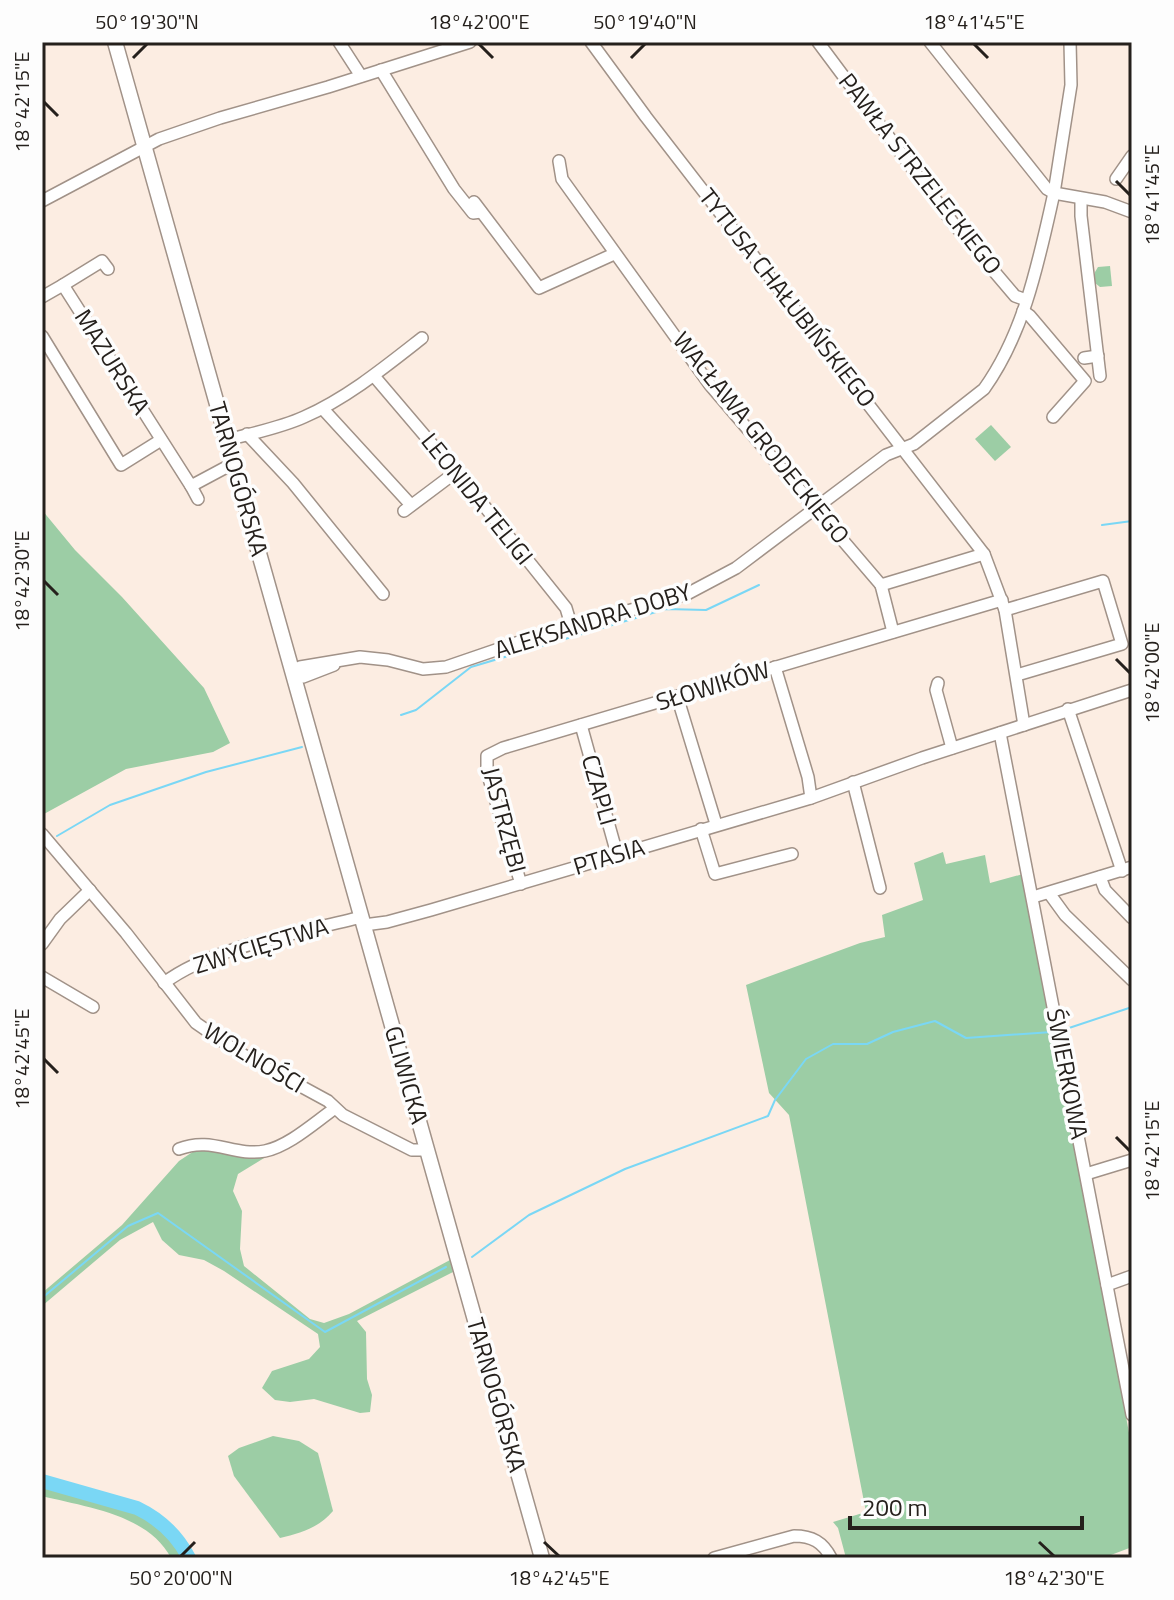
<svg xmlns="http://www.w3.org/2000/svg" width="1174" height="1600" font-family="'Titillium Web',sans-serif">
	<style>
		.green { fill: #9ccda5 }
		.lines { fill: none; stroke-linecap: round; stroke-linejoin: round }
		.stream { stroke: #7ad7f5; stroke-width: 2 }
		.river { stroke: #7ad7f5; stroke-width: 14 }
		.minor-casing { stroke: #a19288; stroke-width: 14 }
		.major-casing { stroke: #a19288; stroke-width: 17 }
		.minor { stroke: #fff; stroke-width: 11 }
		.major { stroke: #fff; stroke-width: 14 }
		.ticks { fill: none; stroke: #25201c; stroke-width: 3 }
		.labels { text-anchor: middle; stroke-width: 7; stroke-linejoin: round; paint-order: stroke }
		.street-label { font-size: 24px; fill: #25201c; stroke: #fdfdfd }
		.neatline { fill: none; stroke: #25201c; stroke-width: 3 }
		.ticks-label { font-size: 20px; text-anchor: middle; fill: #25201c }
	</style>
	<rect width="100%" height="100%" fill="#fcede2"/>
	<!-- green -->
	<g class="green">
		<path d="M1110 266 1112 286 1100 287 1095 283V272L1098 267Z"/>
		<path d="M991 425 1011 447 995 461 975 439Z"/>
		<path d="M42 510 75 550 122 597 204 688 230 743 213 752 126 769 44 814 42 811Z"/>
		<path d="M943 852 946 864 985 855 990 883 1023 874 1026 876 1132 1449V1547L1103 1558H846L838 1528 833 1522 866 1512 789 1115 769 1093 746 985 860 943 885 937 882 915 923 900 914 863Z"/>
		<path d="M218 1150 249 1158 269 1155 238 1174 233 1191 242 1211 240 1249 244 1266 310 1319 324 1323 349 1314 450 1260 453 1272 357 1321 366 1332 367 1379 372 1395 370 1412 360 1413 314 1399 290 1402 275 1400 262 1388 272 1371 309 1359 320 1347 318 1334 224 1271 204 1260 179 1255 162 1240 153 1222 120 1240 42 1306V1293L122 1225 179 1161 194 1151Z"/>
		<path d="M273 1436 299 1441 318 1453 333 1511C319 1528 300 1533 280 1538L234 1476 228 1456 239 1448Z"/>
		<path d="M42 1475C111 1498 151 1491 195 1558H171C148 1514 85 1507 42 1496Z"/>
	</g>
	<g class="lines">
		<!-- stream -->
		<g class="stream">
			<path d="M1102 525 1132 521"/>
			<path d="M401 715 416 710 471 667 666 609 706 610 759 585"/>
			<path d="M57 836 110 805 206 772 302 747"/>
			<path d="M1063 1030 1132 1007"/>
			<path d="M472 1257 529 1215 625 1169 768 1116 775 1100 806 1059 833 1044H867L893 1032 935 1021 966 1038 1052 1032"/>
			<path d="M42 1298 128 1226 158 1213 325 1332 446 1267"/>
		</g>
		<!-- river -->
		<path class="river" d="M42 1481 137 1508C160 1519 177 1535 189 1558"/>
		<!-- minor casing -->
		<g class="minor-casing">
			<g id="minor">
				<path d="M339 42 361 76"/>
				<path d="M591 42 646 117 984 554 1005 610 1024 725"/>
				<path d="M818 42 953 223 1015 296 1026 300"/>
				<path d="M1070 42 1071 85 1054 193 1105 202 1132 212"/>
				<path d="M381 70 454 189 473 213 481 212"/>
				<path d="M559 161 562 179 710 385 881 585"/>
				<path d="M1116 179 1132 156"/>
				<path d="M1081 199V216L1100 376"/>
				<path d="M42 201 159 139 220 118 328 87 470 42"/>
				<path d="M474 202 539 288 614 254"/>
				<path d="M63 285 102 261 108 269"/>
				<path d="M42 297 63 285 191 486 234 463"/>
				<path d="M1023 311 1030 316 1085 381 1053 417"/>
				<path d="M42 336 121 465 161 440"/>
				<path d="M1084 358 1098 356"/>
				<path d="M374 376 477 497 566 608 572 628"/>
				<path d="M323 409 411 505"/>
				<path d="M247 434 293 483 383 594"/>
				<path d="M227 440C253 433 280 428 304 417 347 398 385 367 422 338"/>
				<path d="M191 486 198 499"/>
				<path d="M404 511 456 472"/>
				<path d="M881 585 984 554"/>
				<path d="M881 585 893 632"/>
				<path d="M1005 610 1103 581 1122 644 1017 675"/>
				<path d="M775 667 808 777 811 798"/>
				<path d="M294 674 300 667 360 657 388 660 423 669 446 667 519 642 687 594 736 568 886 455 914 444 984 389C1025 332 1039 259 1054 193L1047 189 930 42"/>
				<path d="M294 674 303 677 334 665"/>
				<path d="M938 683 936 690 952 748"/>
				<path d="M677 696 716 824"/>
				<path d="M1068 709 1122 871"/>
				<path d="M581 725 617 854"/>
				<path d="M1000 733 1132 1415"/>
				<path d="M853 782 880 888"/>
				<path d="M701 829 715 874 792 854"/>
				<path d="M42 834 126 933 196 1023 238 1052 328 1101 343 1115 412 1150H427"/>
				<path d="M1100 877 1105 890 1132 918"/>
				<path d="M521 884 487 772V756L503 748 1002 600"/>
				<path d="M1049 893 1065 915 1132 980"/>
				<path d="M1033 897 1132 867"/>
				<path d="M364 925 387 922 431 910 811 798 922 758 1132 690"/>
				<path d="M42 944 60 919 90 890"/>
				<path d="M42 977 93 1007"/>
				<path d="M164 983C213 946 301 933 361 917"/>
				<path d="M179 1149C212 1136 234 1157 265 1151 289 1146 314 1123 334 1109"/>
				<path d="M1086 1174 1132 1160"/>
				<path d="M1107 1285 1132 1276"/>
				<path d="M714 1558 794 1536C812 1536 823 1542 831 1558"/>
			</g>
		</g>
		<!-- major casing -->
		<g class="major-casing">
			<path id="major" d="M115 42 542 1558"/>
		</g>
		<!-- minor -->
		<use href="#minor" class="minor"/>
		<!-- major -->
		<use href="#major" class="major"/>
	</g>
	<!-- ticks -->
	<path class="ticks" d="M479 44 493 58M974 44 988 58M133 58 147 44M631 58 645 44M44 102 58 116M1116 181 1130 195M44 581 58 595M1116 659 1130 673M44 1059 58 1073M1116 1137 1130 1151M544 1542 559 1556M1039 1542 1054 1556M181 1556 195 1542"/>
	<g class="labels">
		<!-- street labels -->
		<g class="street-label">
			<text transform="translate(920 174) rotate(52)" y="8">PAWŁA STRZELECKIEGO</text>
			<text transform="translate(787 298) rotate(52)" y="8">TYTUSA CHAŁUBIŃSKIEGO</text>
			<text transform="translate(112 362) rotate(58)" y="8">MAZURSKA</text>
			<text transform="translate(761 438) rotate(51)" y="8">WACŁAWA GRODECKIEGO</text>
			<text transform="translate(238 479) rotate(74)" y="8">TARNOGÓRSKA</text>
			<text transform="translate(477 499) rotate(51)" y="8">LEONIDA TELIGI</text>
			<text transform="translate(593 621) rotate(-17)" y="8">ALEKSANDRA DOBY</text>
			<text transform="translate(713 686) rotate(-17)" y="8">SŁOWIKÓW</text>
			<text transform="translate(599 790) rotate(74)" y="8">CZAPLI</text>
			<text transform="translate(504 820) rotate(75)" y="8">JASTRZĘBI</text>
			<text transform="translate(609 857) rotate(-17)" y="8">PTASIA</text>
			<text transform="translate(261 946) rotate(-17)" y="8">ZWYCIĘSTWA</text>
			<text transform="translate(254 1058) rotate(31)" y="8">WOLNOŚCI</text>
			<text transform="translate(1067 1074) rotate(79)" y="8">ŚWIERKOWA</text>
			<text transform="translate(406 1075) rotate(74)" y="8">GLIWICKA</text>
			<text transform="translate(496 1395) rotate(74)" y="8">TARNOGÓRSKA</text>
		</g>
	</g>
	<!-- border -->
	<rect width="1174" height="1600" fill="none" stroke="#fdfdfd" stroke-width="88"/>
	<!-- scale -->
	<path d="M850 1516v12h232v-12" fill="none" stroke="#25201c" stroke-width="4"/>
	<text x="862" y="1516" font-size="24" fill="#25201c" stroke="#fdfdfd" stroke-width="6" paint-order="stroke">200 m</text>
	<rect x="44" y="44" width="1086" height="1512" class="neatline"/>
	<g class="ticks-label">
		<text x="147" y="29">50°19'30"N</text>
		<text x="479" y="29">18°42'00"E</text>
		<text x="645" y="29">50°19'40"N</text>
		<text x="974" y="29">18°41'45"E</text>
		<text transform="translate(22 102) rotate(-90)" y="7">18°42'15"E</text>
		<text transform="translate(1152 195) rotate(-90)" y="7">18°41'45"E</text>
		<text transform="translate(22 581) rotate(-90)" y="7">18°42'30"E</text>
		<text transform="translate(1152 673) rotate(-90)" y="7">18°42'00"E</text>
		<text transform="translate(22 1059) rotate(-90)" y="7">18°42'45"E</text>
		<text transform="translate(1152 1151) rotate(-90)" y="7">18°42'15"E</text>
		<text x="181" y="1585">50°20'00"N</text>
		<text x="559" y="1585">18°42'45"E</text>
		<text x="1054" y="1585">18°42'30"E</text>
	</g>
</svg>
